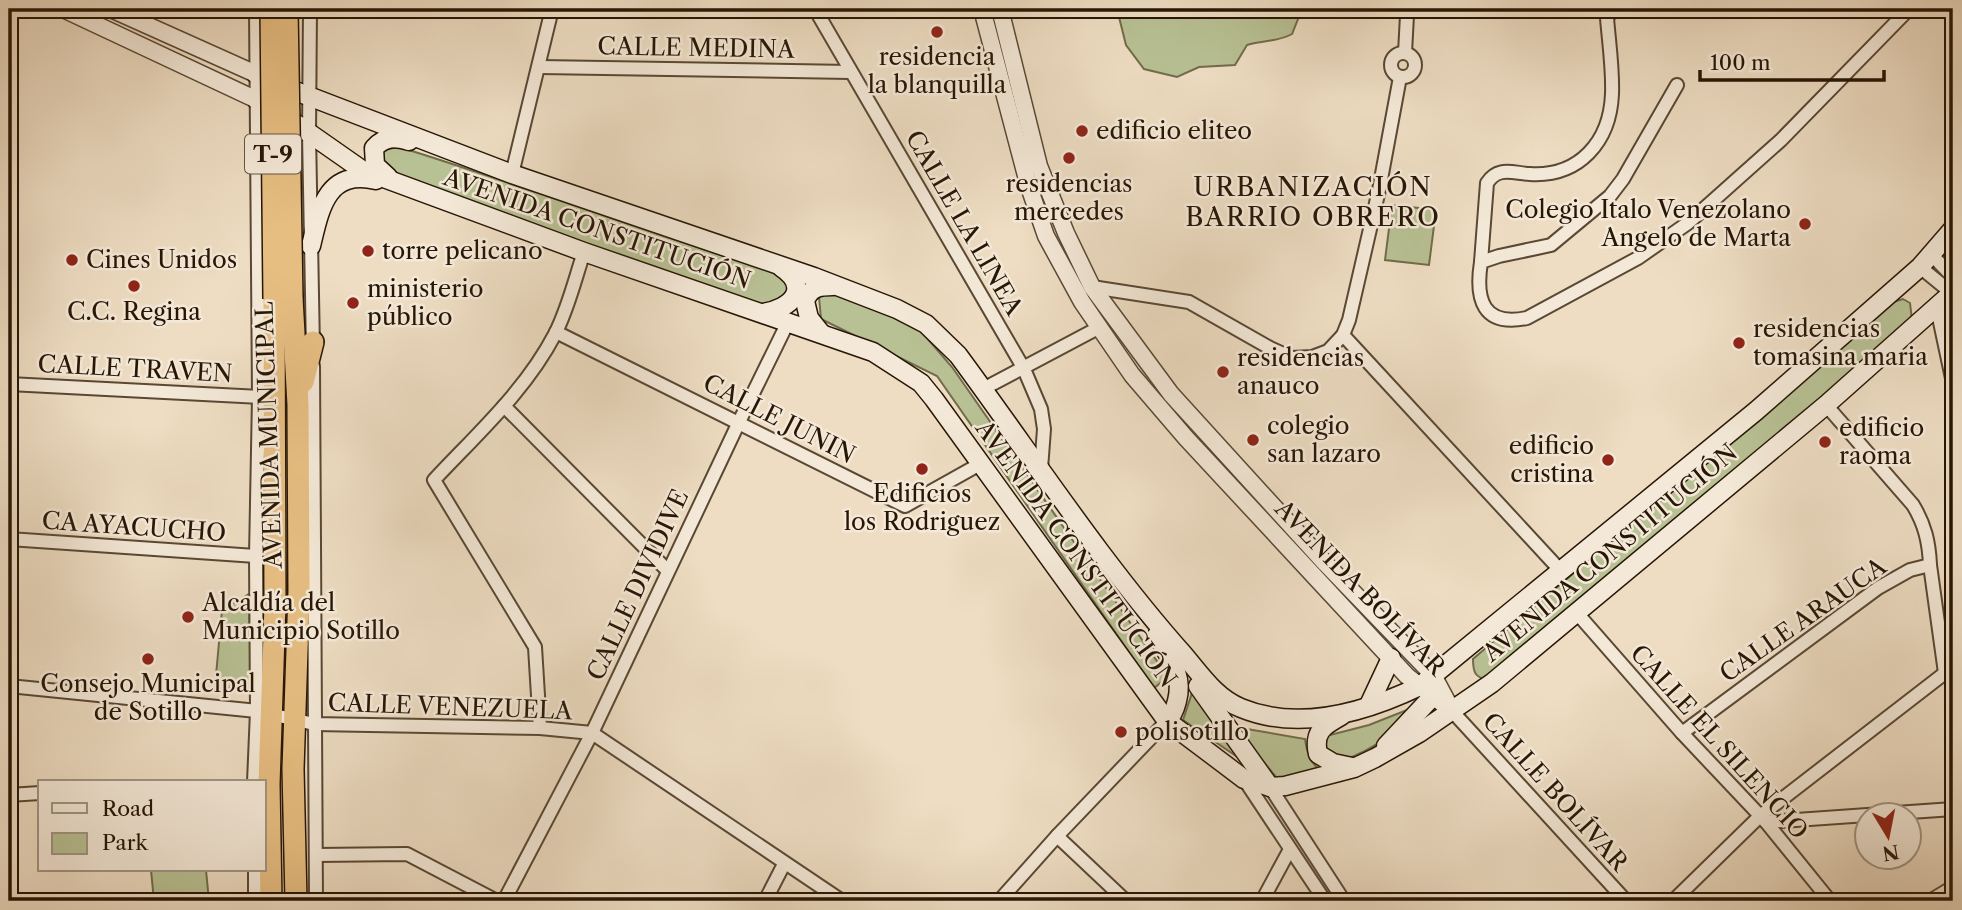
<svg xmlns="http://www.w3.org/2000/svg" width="1962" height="910" font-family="'Libre Caslon Text',serif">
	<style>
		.green { fill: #b8c194; stroke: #706c4c; stroke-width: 2 }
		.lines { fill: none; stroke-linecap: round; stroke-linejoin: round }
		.minor-casing { stroke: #594834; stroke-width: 16 }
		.tertiary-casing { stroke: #594834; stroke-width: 19 }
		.secondary-casing { stroke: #271605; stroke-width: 21 }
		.trunk-casing { stroke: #271605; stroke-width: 24 }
		.minor { stroke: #f4e9d8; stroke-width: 12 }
		.tertiary { stroke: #f4e9d8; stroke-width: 16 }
		.secondary { stroke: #f4e9d8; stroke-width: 18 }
		.trunk { stroke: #e7be82; stroke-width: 21 }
		.trunk-bridge-casing { stroke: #271605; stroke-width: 24; stroke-linecap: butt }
		.trunk-bridge { stroke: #e7be82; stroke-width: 21 }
		.poi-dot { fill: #8f2418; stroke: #f4e9d8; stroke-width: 2.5 }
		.labels { text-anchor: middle; stroke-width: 5; stroke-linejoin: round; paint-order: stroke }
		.shield { fill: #f4e9d8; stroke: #645544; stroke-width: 2 }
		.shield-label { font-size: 23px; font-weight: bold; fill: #271605 }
		.street-label { font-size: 24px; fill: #271605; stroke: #f4e9d8 }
		.poi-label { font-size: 24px; fill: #271605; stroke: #f4e9d8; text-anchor: start }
		.neighbourhood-label { font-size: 26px; letter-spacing: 2px; fill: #271605; stroke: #f4e9d8 }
	</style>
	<rect width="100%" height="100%" fill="#eeddc3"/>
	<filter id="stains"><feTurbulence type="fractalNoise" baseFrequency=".00286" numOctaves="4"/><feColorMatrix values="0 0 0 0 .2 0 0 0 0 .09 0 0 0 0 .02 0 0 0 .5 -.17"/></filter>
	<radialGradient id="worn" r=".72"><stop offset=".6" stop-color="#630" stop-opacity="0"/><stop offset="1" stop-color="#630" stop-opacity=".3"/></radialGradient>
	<!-- green -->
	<g class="green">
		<path d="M1117 9H1302L1292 34C1278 42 1263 40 1247 45L1235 65 1199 67 1177 77 1144 69 1126 45Z"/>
		<path d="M399 147C526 186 651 234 778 273L789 283C789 304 775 303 758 306L385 172 379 161 383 150Z"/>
		<path d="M1392 205 1436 210 1429 265 1385 260Z"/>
		<path d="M831 289 874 304 920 330 952 367 1168 677 1154 688 937 376 821 319 819 297Z"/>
		<path d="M1903 299 1910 303 1912 320 1489 681C1475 677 1473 673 1473 659L1890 303Z"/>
		<path d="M249 594 251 690 215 686 222 610Z"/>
		<path d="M1193 690 1239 758 1183 720Z"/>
		<path d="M1417 706C1396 732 1374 750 1343 760L1325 751 1326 736 1369 725Z"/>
		<path d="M1241 728 1305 739C1307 753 1310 763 1322 772L1283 785 1238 732Z"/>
		<path d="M151 870H206L209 901H154Z"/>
	</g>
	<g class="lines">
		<!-- minor casing -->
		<g class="minor-casing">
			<g id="minor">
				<path d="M310 9 309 134 313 348"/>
				<path d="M815 9 1024 369 1041 409 1044 429 1041 469"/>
				<path d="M1397 9 1405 12 1407 15 1405 53"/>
				<circle cx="1403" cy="65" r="12"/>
				<path d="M540 67 850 72"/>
				<path d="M1677 85 1623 179 1610 196 1551 245 1499 256 1481 262C1475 300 1483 327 1527 318L1638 258 1688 223 1781 140 1909 9"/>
				<path d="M512 174 552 9"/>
				<path d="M1931 254 1953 277"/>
				<path d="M1481 262 1487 183C1498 166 1512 173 1530 174 1579 177 1610 142 1612 94 1613 69 1609 43 1607 18L1613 9"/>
				<path d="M1920 267 1953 294"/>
				<path d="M1092 287 1189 302 1270 348 1292 358 1312 357 1328 351 1343 335 1349 320 1379 190 1400 77"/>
				<path d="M1937 308 1953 383"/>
				<path d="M556 332 905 506 980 464"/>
				<path d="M1343 335 1560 570"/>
				<path d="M313 366 316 901"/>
				<path d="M9 384 259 397"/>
				<path d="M983 389 1100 327"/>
				<path d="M504 406 668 571"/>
				<path d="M9 539 256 556"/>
				<path d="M1930 565 1945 673"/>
				<path d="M1576 612 1682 733 1766 822 1830 901"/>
				<path d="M9 686 257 711 314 724 540 728 592 733 842 901"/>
				<path d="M1452 711 1626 901"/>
				<path d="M540 728 535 647 434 480C477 434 526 390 555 334 568 309 575 279 584 252"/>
				<path d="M1682 733 1878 588 1910 570 1930 565C1929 542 1925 525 1913 505L1826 405"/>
				<path d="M1244 779 1325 901"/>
				<path d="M254 782 257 711 256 556 259 397 256 9"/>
				<path d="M1270 787 1344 901"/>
				<path d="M9 795 40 793"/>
				<path d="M1766 822 1953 809"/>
				<path d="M1057 836 1126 901"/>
				<path d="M316 855 407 854 497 901"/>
				<path d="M255 870V901"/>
				<path d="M504 901 592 733 739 422 788 322"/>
				<path d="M765 901 784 864"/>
				<path d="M999 901 1057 836 1167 721"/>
				<path d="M1262 901 1289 851"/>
				<path d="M1673 901 1760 816 1945 673 1953 672"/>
				<path d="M1930 901 1953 887"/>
			</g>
		</g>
		<!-- tertiary casing -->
		<g class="tertiary-casing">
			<g id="tertiary">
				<path d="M63 9 257 100"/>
				<path d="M111 9 256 74"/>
				<path d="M982 9 1029 187 1046 236 1082 302 1132 375 1186 438 1407 676 1452 711"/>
				<path d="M1000 9 1039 166 1066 233 1092 287 1171 394 1326 564 1433 675 1449 705"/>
			</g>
		</g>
		<!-- secondary casing -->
		<g class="secondary-casing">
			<g id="secondary">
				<path d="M256 74 277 84 512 174 814 277 897 309 926 324 958 355C1032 455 1101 562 1184 655 1201 675 1216 698 1241 708 1299 732 1366 712 1420 686L1756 411 1920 267 1953 229"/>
				<path d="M257 100 279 112 362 170 584 252 873 352 921 383 934 399 1167 721 1244 779 1270 787 1285 786 1354 768 1375 758 1419 733 1492 683 1826 405 1953 292"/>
				<path d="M388 177 375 165 374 148C385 136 395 137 409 141"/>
				<path d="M311 246C320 208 327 169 376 180"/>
				<path d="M763 313C791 309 812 288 781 267"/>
				<path d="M821 333 809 318 805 301C810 287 820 286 833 286"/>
				<path d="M1157 635C1169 657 1184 675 1177 701 1175 709 1173 715 1167 721"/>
				<path d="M1198 686 1270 787"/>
				<path d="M1369 705 1391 658"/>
				<path d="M1341 716C1323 726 1313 732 1318 754L1333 763 1352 767"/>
				<path d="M1386 746 1433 696"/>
			</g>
		</g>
		<!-- trunk casing -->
		<g class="trunk-casing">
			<g id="trunk">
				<path d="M292 298 298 405 299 591 293 769 296 901"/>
				<path d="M303 382 313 342"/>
				<path d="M271 901 269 784 275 605 274 299"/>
			</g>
		</g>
		<!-- minor -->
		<use href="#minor" class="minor"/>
		<!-- tertiary -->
		<use href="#tertiary" class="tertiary"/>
		<!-- secondary -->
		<use href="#secondary" class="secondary"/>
		<!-- trunk -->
		<use href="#trunk" class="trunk"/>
		<!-- trunk-bridge casing -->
		<g class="trunk-bridge-casing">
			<g id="trunk-bridge">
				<path d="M271 9 274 299"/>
				<path d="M287 9 292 298"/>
			</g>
		</g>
		<!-- trunk-bridge -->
		<use href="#trunk-bridge" class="trunk-bridge"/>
	</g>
	<!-- markers -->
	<g class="poi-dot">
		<circle cx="937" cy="32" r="7"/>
		<circle cx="1082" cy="131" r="7"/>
		<circle cx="1069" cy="158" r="7"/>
		<circle cx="1805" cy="224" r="7"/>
		<circle cx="368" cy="251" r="7"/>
		<circle cx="72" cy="260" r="7"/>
		<circle cx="134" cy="286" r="7"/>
		<circle cx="353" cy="303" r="7"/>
		<circle cx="1739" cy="343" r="7"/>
		<circle cx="1223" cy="372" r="7"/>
		<circle cx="1253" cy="440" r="7"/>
		<circle cx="1825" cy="442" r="7"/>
		<circle cx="1608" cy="460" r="7"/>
		<circle cx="922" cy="469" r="7"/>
		<circle cx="188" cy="617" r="7"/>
		<circle cx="148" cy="659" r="7"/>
		<circle cx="1121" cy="732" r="7"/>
	</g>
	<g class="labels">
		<!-- shield labels -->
		<rect class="shield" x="245" y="134.5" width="56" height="39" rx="5"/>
		<g class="shield-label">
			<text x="273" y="162">T-9</text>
		</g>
		<!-- street labels -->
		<g class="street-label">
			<text transform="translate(696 48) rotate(1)" y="8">CALLE MEDINA</text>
			<text transform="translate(964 223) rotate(60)" y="8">CALLE LA LINEA</text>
			<text transform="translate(597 229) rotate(19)" y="8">AVENIDA CONSTITUCIÓN</text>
			<text transform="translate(135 369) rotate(3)" y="8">CALLE TRAVEN</text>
			<text transform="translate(779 419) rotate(27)" y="8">CALLE JUNIN</text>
			<text transform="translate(269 435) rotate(-92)" y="8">AVENIDA MUNICIPAL</text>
			<text transform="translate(134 527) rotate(4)" y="8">CA AYACUCHO</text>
			<text transform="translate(1610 553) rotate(-40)" y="8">AVENIDA CONSTITUCIÓN</text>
			<text transform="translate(1076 554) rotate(54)" y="8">AVENIDA CONSTITUCIÓN</text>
			<text transform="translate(638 585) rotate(-65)" y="8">CALLE DIVIDIVE</text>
			<text transform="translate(1360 588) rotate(46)" y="8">AVENIDA BOLÍVAR</text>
			<text transform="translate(1803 620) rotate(-35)" y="8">CALLE ARAUCA</text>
			<text transform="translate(450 707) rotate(2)" y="8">CALLE VENEZUELA</text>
			<text transform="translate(1719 742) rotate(48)" y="8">CALLE EL SILENCIO</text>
			<text transform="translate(1555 792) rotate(48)" y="8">CALLE BOLÍVAR</text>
		</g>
		<!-- poi labels -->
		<g class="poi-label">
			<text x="937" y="65" text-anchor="middle">residencia<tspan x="937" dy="28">la blanquilla</tspan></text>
			<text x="1096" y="139">edificio eliteo</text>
			<text x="1069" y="192" text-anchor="middle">residencias<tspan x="1069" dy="28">mercedes</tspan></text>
			<text x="1791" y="218" text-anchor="end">Colegio Italo Venezolano<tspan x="1791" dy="28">Angelo de Marta</tspan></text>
			<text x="382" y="259">torre pelicano</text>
			<text x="86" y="268">Cines Unidos</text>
			<text x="367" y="297">ministerio<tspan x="367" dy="28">público</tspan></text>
			<text x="134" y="320" text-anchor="middle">C.C. Regina</text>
			<text x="1753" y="337">residencias<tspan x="1753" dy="28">tomasina maria</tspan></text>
			<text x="1237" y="366">residencias<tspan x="1237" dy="28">anauco</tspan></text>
			<text x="1267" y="434">colegio<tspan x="1267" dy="28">san lazaro</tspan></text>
			<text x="1839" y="436">edificio<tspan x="1839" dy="28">raoma</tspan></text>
			<text x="1594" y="454" text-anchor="end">edificio<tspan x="1594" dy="28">cristina</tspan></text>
			<text x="922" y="502" text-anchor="middle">Edificios<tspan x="922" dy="28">los Rodriguez</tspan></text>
			<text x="202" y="611">Alcaldía del<tspan x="202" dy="28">Municipio Sotillo</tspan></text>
			<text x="148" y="692" text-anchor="middle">Consejo Municipal<tspan x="148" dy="28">de Sotillo</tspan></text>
			<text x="1135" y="740">polisotillo</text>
		</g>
		<!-- neighbourhood labels -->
		<g class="neighbourhood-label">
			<text x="1313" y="196">URBANIZACIÓN<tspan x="1313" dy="30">BARRIO OBRERO</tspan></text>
		</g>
	</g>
	<!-- margin -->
	<rect width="1962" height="910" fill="none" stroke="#eeddc3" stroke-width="35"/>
	<rect x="10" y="10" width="1941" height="889" fill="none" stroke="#271605" stroke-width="3.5"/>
	<rect x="18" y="18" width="1927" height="875" fill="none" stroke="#271605" stroke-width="2"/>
	<!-- legend -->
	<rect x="38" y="780" width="228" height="91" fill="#f4e9d8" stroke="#a29584" stroke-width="2"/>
	<rect x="52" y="803" width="35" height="10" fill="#f4e9d8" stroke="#a29584" stroke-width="2"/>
	<text x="102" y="816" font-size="21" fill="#271605">Road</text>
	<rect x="52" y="833" width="35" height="21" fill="#b8c194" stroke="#a29584" stroke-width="2"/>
	<text x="102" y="850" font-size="21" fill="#271605">Park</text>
	<!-- north arrow -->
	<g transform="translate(1888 836) rotate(170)"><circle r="33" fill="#f4e9d8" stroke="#a29584" stroke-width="2"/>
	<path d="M0-5L12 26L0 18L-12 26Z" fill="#8f2418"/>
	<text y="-10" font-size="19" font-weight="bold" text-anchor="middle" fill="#271605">N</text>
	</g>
	<!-- scale -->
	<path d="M1700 70v10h184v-10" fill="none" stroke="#271605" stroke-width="3.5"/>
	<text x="1710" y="70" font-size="21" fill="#271605" stroke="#f4e9d8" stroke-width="5" paint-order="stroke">100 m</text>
	<rect width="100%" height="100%" filter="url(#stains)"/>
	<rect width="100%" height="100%" fill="url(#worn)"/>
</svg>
